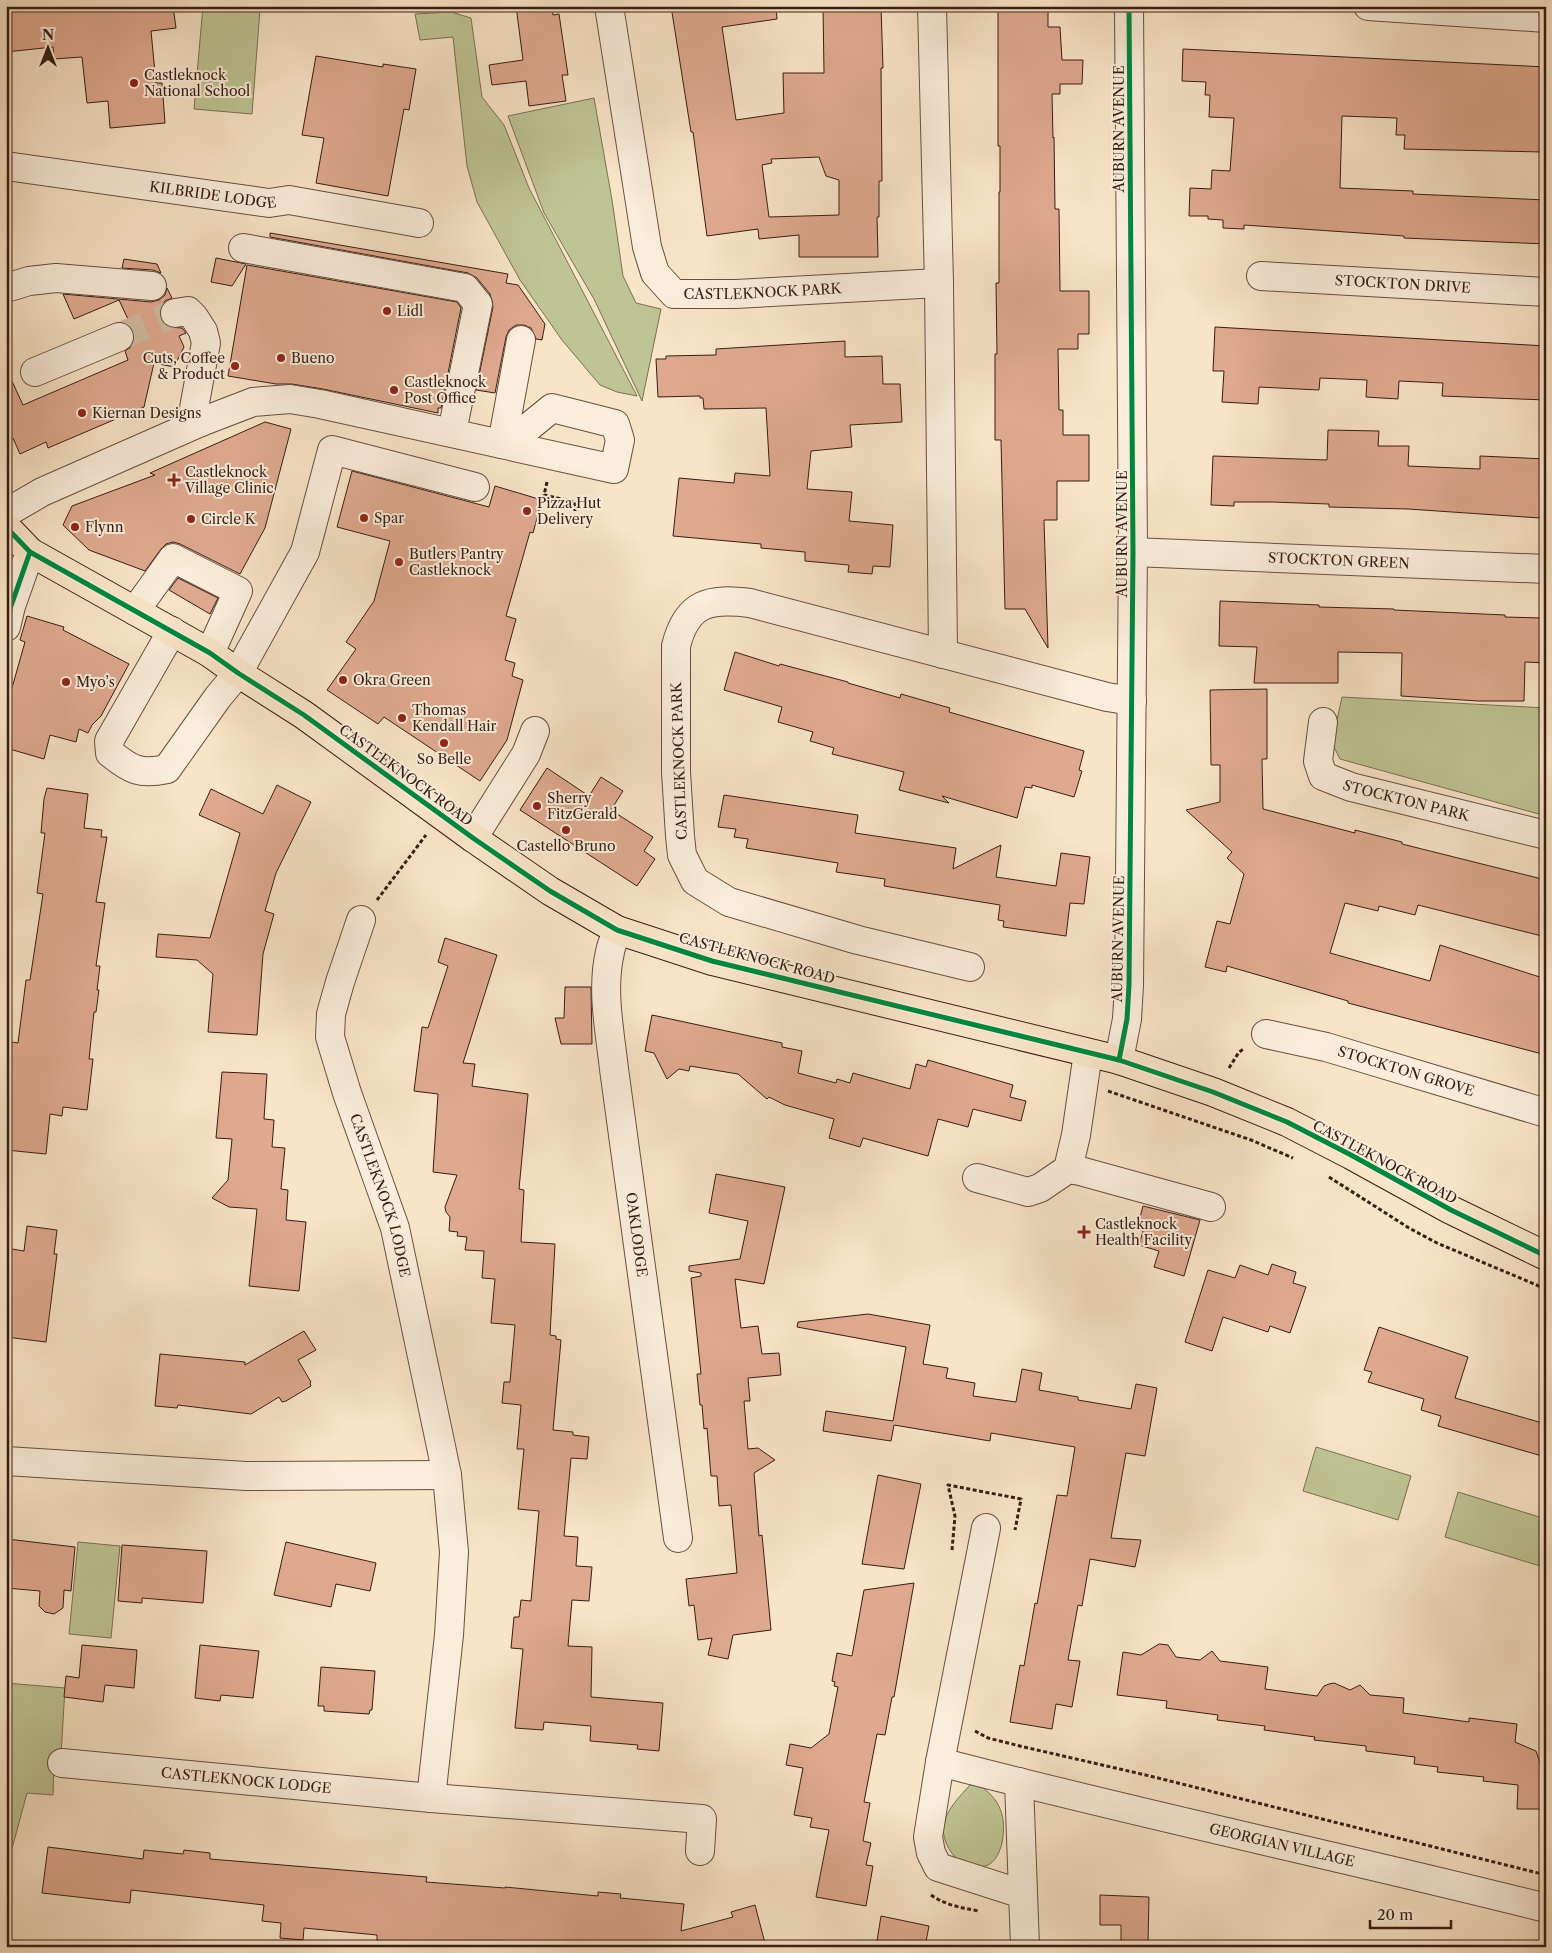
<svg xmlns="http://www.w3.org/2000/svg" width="1552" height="1953" font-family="'Libre Caslon Text',serif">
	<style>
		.green { fill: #bfc494; stroke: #7c7054 }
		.building { fill: #dfa98f; stroke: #381d13; fill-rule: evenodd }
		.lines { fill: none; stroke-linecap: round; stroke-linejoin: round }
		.minor-tunnel { stroke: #d2bca3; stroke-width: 28; stroke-dasharray: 28 14; stroke-linecap: butt }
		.minor-casing { stroke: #684f40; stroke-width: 30 }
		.major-casing { stroke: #381d13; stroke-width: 30 }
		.path { stroke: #381d13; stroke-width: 3; stroke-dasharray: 4 2.5; stroke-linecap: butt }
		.minor { stroke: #faeddb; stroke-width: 28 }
		.major { stroke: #f8e4c7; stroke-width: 28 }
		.cycleway-casing { stroke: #faeddb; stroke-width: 8 }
		.cycleway { stroke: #00873e; stroke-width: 5 }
		.poi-dot { fill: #8f2418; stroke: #faeddb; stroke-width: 2 }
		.labels { text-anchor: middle; stroke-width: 4; stroke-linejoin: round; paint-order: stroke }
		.poi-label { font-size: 14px; fill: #381d13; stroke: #faeddb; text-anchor: start }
		.street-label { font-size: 14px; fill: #381d13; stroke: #faeddb }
	</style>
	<rect width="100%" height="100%" fill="#f8e4c7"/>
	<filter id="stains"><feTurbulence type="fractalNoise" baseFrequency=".004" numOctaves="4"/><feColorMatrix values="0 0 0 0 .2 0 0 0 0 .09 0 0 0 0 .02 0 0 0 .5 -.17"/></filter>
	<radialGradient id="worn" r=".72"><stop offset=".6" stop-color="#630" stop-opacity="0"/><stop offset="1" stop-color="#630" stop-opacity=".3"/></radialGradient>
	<!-- green -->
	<g class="green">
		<path d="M203 6 260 9 252 114 194 109Z"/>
		<path d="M451 12 471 18 482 97 504 125 529 188 637 396 617 392 600 385 562 340 520 280 477 202 467 166 453 37 420 40 415 14Z"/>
		<path d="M594 98 612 200 623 276 636 303 661 309 642 401 594 299 544 213 508 116Z"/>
		<path d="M1342 697 1546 708V816L1340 759 1332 743Z"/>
		<path d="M1316 1447 1411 1476 1398 1520 1303 1491Z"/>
		<path d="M1458 1492 1546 1519V1547L1540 1566 1445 1537Z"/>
		<path d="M78 1542 120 1546 111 1638 69 1634Z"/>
		<path d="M6 1683 65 1688 61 1755 54 1757 53 1795 27 1793 6 1871Z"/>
		<path d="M977 1784C1000 1798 1007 1816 1002 1843 1000 1851 996 1861 988 1865 964 1877 939 1846 944 1823 948 1808 960 1796 970 1785Z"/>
	</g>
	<!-- building -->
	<g class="building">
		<path d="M6 6H173L176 28 151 31 156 83H162L165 123 110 128 108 101 87 103 82 57 54 59 53 47 6 52Z"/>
		<path d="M516 6H552L553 15 559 14 568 75H562L566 101 529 106 526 81 492 85 489 65 523 60Z"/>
		<path d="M671 6H776L777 19 722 27 736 120 784 113 783 73H824L823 6H881L883 68H881L882 181H879V217H877L878 257H799V235L759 239 758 229 707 236 693 132H691ZM819 157 826 176 839 180V215L769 217 762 165 772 163 771 159Z"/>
		<path d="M1018 6H1048V27H1060L1062 60H1083L1082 84H1060V94H1052L1053 138 1054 137 1055 209H1059L1060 291H1089V334H1078V349H1058L1059 410H1063V435H1089V481H1057V520H1044L1048 648 1025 609H1005L1001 440H995V354H997L996 283H999V192H1000V146H998V8Z"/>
		<path d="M1183 49 1546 67 1543 152 1404 149 1405 135H1396L1397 118 1342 116 1340 188 1413 191V194L1546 200V244L1404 238V236L1244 225V229L1223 228V220L1208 219V216H1189L1190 188 1211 189 1212 170 1230 171 1234 118 1209 117 1210 95H1205L1206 82 1182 81Z"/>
		<path d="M316 56 383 67V64L416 69 409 110 404 109 388 196 316 183 324 138 302 135Z"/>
		<path d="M270 233 508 274 506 283 518 285 545 324 542 340 536 339 531 328 524 325H516L509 330 506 337 495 393 476 390 493 307 490 294 477 278 468 273 270 237Z"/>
		<path d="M216 258 246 264 232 286 211 282Z"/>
		<path d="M124 259 157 264 161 273 153 270 122 268Z"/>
		<path d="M247 265 457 302 461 308 441 408H438V413L323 389 292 384H276L228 376Z"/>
		<path d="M167 288 172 298 165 301 161 307 160 316 163 323 169 327 182 328 186 333 179 336 184 347 174 367 154 363 144 407 48 448 46 442 20 454 13 438 6 440V368L23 405 128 360 125 351 131 347 134 339 133 330 119 300 74 319 63 294 151 302 159 300 165 295Z"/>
		<path d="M1215 327 1546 346V400L1442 396 1443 383 1399 381 1398 399 1366 397 1367 380 1320 378 1319 390 1259 387 1258 404 1222 402 1224 371H1213Z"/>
		<path d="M845 341V357L882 356 883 384H900L902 422 850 425 852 447 811 451 807 489 852 492 849 521 893 525 890 567 873 566 872 574 848 572 849 565 805 561V552L761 548V544L673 536 679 478 734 483 735 473 770 476 766 408 704 409 703 398H700V396L658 397 656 359H666V356L716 355V349Z"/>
		<path d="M265 422 291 429 265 528 240 574 180 544 173 542 166 544 161 549 145 571 89 550 63 525 72 506 155 475 150 473Z"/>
		<path d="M1328 430 1379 431 1378 446H1409L1408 466 1480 469V456L1546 459V511H1541L1540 518 1408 509 1329 507V504L1272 502H1234V506L1211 505 1213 456 1327 460Z"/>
		<path d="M352 471 489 507 495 486 542 500 533 533 530 532 506 616 516 619 505 660 515 663 512 676 523 680 507 740 480 781 384 717 378 724 327 690 356 649 346 642 374 601 390 541 337 527Z"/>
		<path d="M178 578 218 598 210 614 169 590Z"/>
		<path d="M1220 601 1319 605V607L1394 609V610L1505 615V617L1542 618V624H1546V663L1525 662 1524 701H1478L1401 696 1402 653 1338 652V683H1254L1257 647 1219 646Z"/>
		<path d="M27 616 64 627 63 630 129 664 101 716 92 725 88 733 79 729 76 742 50 735 44 759 6 748 11 724 6 722V709L25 642 20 640Z"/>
		<path d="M735 652 779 666 780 664 848 682V683L900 698 901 694 950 708 949 712 1084 751 1079 770 1082 771 1074 797 1032 785V788L1025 787 1017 818 942 796 949 803 899 790 904 772 832 754 834 748 810 741 813 732 778 722 782 707 724 690Z"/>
		<path d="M1267 689V759H1262L1263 809 1355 833V830L1402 842V844L1546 880V937L1418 905 1415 915 1379 906 1378 911 1345 903 1330 953 1430 981 1440 945 1546 979V1055L1348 1003V1001L1227 966 1226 972 1205 967 1217 921 1230 924 1244 874 1227 858 1232 852 1186 810 1220 802V765H1211L1210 690Z"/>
		<path d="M547 768 589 796 601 777 623 791 611 810 653 837 644 851 655 859 637 886 520 810Z"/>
		<path d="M277 785 311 802 276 873 265 911 274 914 263 954 257 1035 208 1032 213 974 197 960 156 957 158 934 210 938 240 833 199 815 211 789 263 814Z"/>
		<path d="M47 788 88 794 84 828 102 830 101 837H107L96 902 105 903 96 966H100L97 990H99L96 1012H94L89 1059H93L87 1110 63 1107 62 1116 50 1114 46 1154 6 1150V1076H8L12 1042 18 1043 26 980H30L43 894 37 893 45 833H41L44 799Z"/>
		<path d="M724 795 858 815 855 833 956 848 953 869 1001 845 996 877 1056 886 1061 853 1090 857 1084 904 1070 903 1066 936 1003 927 1004 921 998 920 1000 905 884 886 885 879 836 872 838 863 746 848 748 839 734 837 736 829 718 827Z"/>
		<path d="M445 938 497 955 463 1063 475 1064 472 1086 528 1094 519 1189 524 1190 521 1242 555 1244 550 1335 556 1336V1339L561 1340 553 1430 573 1432V1435L589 1437 587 1459 571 1458 564 1536 578 1537 576 1566 592 1567 589 1601 572 1600 568 1646 592 1647 591 1697 663 1703 659 1751 637 1749 638 1745 590 1741 591 1726 544 1722 543 1730 515 1728 523 1649 511 1648 514 1617H519L521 1600 531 1601 539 1511 518 1509 524 1449H517L521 1405 502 1403 504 1382H510L515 1325 491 1323 495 1279 482 1278 484 1251 465 1250 467 1237 457 1236 458 1232 449 1231 450 1217 446 1212 445 1207 457 1175 433 1172 438 1094 414 1091 422 1027 428 1028 448 966 438 962Z"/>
		<path d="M565 987H591L592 1044H561L555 1018H564Z"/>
		<path d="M652 1015 782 1043V1047L802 1051 798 1073 836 1083 837 1079 850 1083 853 1073 910 1089 916 1064 926 1067 928 1060 1013 1085 1010 1097 1026 1101 1021 1121 973 1109 968 1127 938 1119 928 1156 863 1138 860 1147 829 1138 834 1119 785 1105 769 1097 767 1099 738 1074 690 1066 689 1071 679 1069 667 1079 654 1053 645 1051Z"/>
		<path d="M222 1072 267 1074 264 1119 274 1120 272 1147 285 1148 281 1189 288 1190 286 1220 306 1222 299 1291 249 1286 257 1209 229 1207 212 1198 228 1180 232 1139 216 1138Z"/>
		<path d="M716 1174 785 1187 764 1284 735 1279 741 1328 758 1326 762 1354 779 1353 781 1375 748 1378 750 1401H744L748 1449 758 1448 775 1460 754 1473 759 1536 762 1535 771 1630 733 1635 728 1659 708 1655 712 1638 698 1640 694 1605 689 1606 686 1579 737 1573 731 1505 719 1506 717 1476H711L707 1428 704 1429 702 1405H700L697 1374H701L691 1278 701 1276V1273L689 1271V1266L740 1259 748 1221 709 1213Z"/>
		<path d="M1143 1206 1200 1220 1184 1276 1154 1267 1159 1251 1139 1245 1143 1231 1137 1229Z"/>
		<path d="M27 1226 57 1230 54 1254H57L46 1342 6 1337V1248L24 1251Z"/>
		<path d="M1272 1264 1296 1272 1293 1283 1306 1287 1290 1333 1270 1326 1268 1332 1223 1317 1212 1351 1185 1342 1208 1270 1235 1278 1240 1265 1268 1275Z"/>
		<path d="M868 1314 930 1325 923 1364 948 1368 946 1378 975 1383 973 1396 1016 1402 1022 1369 1042 1373 1039 1390 1078 1397V1400L1131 1409 1136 1384 1157 1388 1145 1456 1126 1453 1111 1538 1141 1540 1135 1567 1090 1559 1082 1606 1078 1605 1068 1660 1080 1661 1072 1707 1056 1704 1052 1729 1010 1722 1020 1665 1024 1666 1035 1603 1037 1604 1057 1495 1067 1496 1075 1447 991 1433 990 1441 894 1425 891 1441 823 1431 826 1411 893 1421 906 1347 797 1327 798 1322Z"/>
		<path d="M1379 1327 1468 1357 1455 1398 1546 1424V1443L1542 1456 1438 1426 1441 1416 1421 1410 1424 1399 1368 1382 1372 1372 1364 1370Z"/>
		<path d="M304 1331 316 1350 298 1360 311 1382 310 1383 311 1386 286 1401 282 1402 279 1397 251 1414 178 1405 177 1408 155 1406 160 1354 245 1362V1365Z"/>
		<path d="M878 1475 921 1484 904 1569 862 1564Z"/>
		<path d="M7 1539 75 1547 71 1591 64 1590 63 1608 54 1614 45 1612 39 1606 40 1591 6 1588Z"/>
		<path d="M286 1542 376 1563 370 1591 336 1584 331 1607 274 1595Z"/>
		<path d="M122 1545 207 1551 203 1603 142 1598V1603L118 1601Z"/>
		<path d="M914 1583 894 1697H892L885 1735 877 1734 864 1802 870 1803 863 1841 871 1843 866 1865 873 1866 866 1906 816 1897 829 1830 810 1827 812 1818 794 1815 803 1768 786 1765 790 1744 811 1748 829 1734 838 1687 834 1686 835 1682 832 1681 837 1653 852 1656 864 1590Z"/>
		<path d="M1159 1644 1168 1645 1176 1657 1200 1660 1212 1651 1220 1661 1268 1667 1265 1689 1317 1696 1324 1686 1329 1684 1334 1683 1350 1690 1360 1685 1370 1695 1404 1698 1403 1713 1469 1722V1718L1517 1724 1515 1742 1536 1751 1541 1766H1546V1809H1517L1518 1785 1483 1781 1484 1777 1437 1772 1438 1767 1414 1764 1415 1757 1366 1751V1746L1314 1740 1315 1737 1264 1730 1265 1726 1217 1720 1218 1715 1166 1708 1167 1701 1117 1695 1123 1652 1141 1655Z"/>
		<path d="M82 1645 137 1650 134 1688 105 1685 103 1702 64 1697 66 1676 79 1678Z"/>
		<path d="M200 1645 259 1651 253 1698 221 1695 220 1701 195 1698Z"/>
		<path d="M321 1667 375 1671 372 1710H370L369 1714 324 1711V1706H318Z"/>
		<path d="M48 1847 143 1859 144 1850 183 1854 184 1850 210 1853V1859L427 1877 426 1882 505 1888V1887L598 1896V1892L621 1894 620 1898 684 1904 681 1931 733 1917 731 1912 755 1905 766 1947H587L552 1944V1947H435L377 1941V1935L304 1928 303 1940 280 1938 281 1923 262 1921 264 1905 131 1890 130 1903 42 1893Z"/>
		<path d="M1100 1895 1149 1897 1148 1943 1121 1942V1925H1100Z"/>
		<path d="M881 1916 929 1926 925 1947H876Z"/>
	</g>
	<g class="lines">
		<!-- minor-tunnel -->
		<path class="minor-tunnel" d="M119 337 175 313"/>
		<!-- minor casing -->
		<g class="minor-casing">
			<g id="minor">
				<path id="s1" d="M609 6 647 247 655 273 674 294H736L939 283"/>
				<path d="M932 6 939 283 943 654"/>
				<path d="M1368 6 1546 18"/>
				<path id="s2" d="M6 166 269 203 289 200 419 223"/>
				<path d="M243 248 465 288 478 304 452 432"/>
				<path id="s3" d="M1261 276 1546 292"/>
				<path d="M6 288 29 281 56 278 152 286"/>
				<path d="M175 313 188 311 194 317 203 331 206 343 194 408 201 422"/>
				<path d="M35 372 119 337"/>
				<path d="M502 444 521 340"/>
				<path d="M6 513 42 492 201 422 253 402 290 399 320 404 614 469 620 440 615 424 552 408 525 430 520 448"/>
				<path id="s4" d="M1133 552 1546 569"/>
				<path d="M135 611 173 558 238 591 210 653"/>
				<path d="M6 627 11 606 30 552"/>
				<path d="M172 631 109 741 110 753C131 770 140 775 167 769L218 697 238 673 305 552 332 450 475 487"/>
				<path id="s5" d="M1323 722 1318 761 1323 776 1351 787 1546 835"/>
				<path d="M473 838 526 754 535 731"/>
				<path id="s6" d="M361 920 340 982 331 1014 330 1037 347 1093 395 1228 447 1475 454 1552 449 1635 431 1798"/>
				<path id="s7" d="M617 930C615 938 611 945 610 952 601 990 610 1032 614 1069L678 1538"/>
				<path d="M970 967 858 940 729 902 695 881 682 855 680 836 676 772V646C687 602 710 598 750 603L1107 697 1132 701"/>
				<path id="s8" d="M1266 1034 1326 1047 1546 1113"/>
				<path d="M1119 1060 1127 1019 1129 985 1133 552 1129 6"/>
				<path d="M1068 1169 1076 1135 1088 1053"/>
				<path d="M977 1178 1028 1192 1040 1188 1068 1169 1080 1171 1211 1207"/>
				<path d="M6 1461 246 1476 447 1475"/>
				<path d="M986 1528 940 1762 928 1837 931 1853 938 1867 1022 1894"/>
				<path id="s9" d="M940 1762C1141 1815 1344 1857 1546 1908"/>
				<path id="s10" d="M62 1763 431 1798 702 1819 700 1851"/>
				<path d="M1019 1782 1025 1947"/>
			</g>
		</g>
		<!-- major casing -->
		<g class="major-casing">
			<path id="major" d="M6 527 30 552 210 653 238 673 304 715 473 838 550 891 617 930 712 961 1119 1060 1213 1092 1287 1122 1351 1155 1451 1210 1546 1256"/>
		</g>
		<!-- path -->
		<g class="path">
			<path d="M547 482 544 495 575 502V511"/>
			<path d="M377 900 426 835"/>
			<path d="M1229 1068 1239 1052 1245 1048"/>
			<path d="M1108 1091 1251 1140 1293 1158"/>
			<path d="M1329 1177 1409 1228 1437 1243 1546 1289"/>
			<path d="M952 1550 955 1516 948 1485 1021 1499 1015 1530"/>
			<path d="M975 1731 988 1738 1024 1747 1150 1776 1546 1875"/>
			<path d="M931 1895C945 1905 962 1908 979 1911"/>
		</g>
		<!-- minor -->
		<use href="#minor" class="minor"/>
		<!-- major -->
		<use href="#major" class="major"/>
		<!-- cycleway casing -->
		<g class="cycleway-casing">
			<g id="cycleway">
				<path d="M6 527 30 552 210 653 238 673 304 715 473 838 550 891 617 930 712 961 1119 1060 1213 1092 1287 1122 1351 1155 1451 1210 1546 1256"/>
				<path d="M6 627 11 606 30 552"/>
				<path d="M1119 1060 1127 1019 1129 985 1133 552 1129 6"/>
			</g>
		</g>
		<!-- cycleway -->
		<use href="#cycleway" class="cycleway"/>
	</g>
	<!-- markers -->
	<g class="poi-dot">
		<circle cx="134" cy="83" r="5"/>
		<circle cx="387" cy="311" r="5"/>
		<circle cx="281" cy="358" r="5"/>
		<circle cx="235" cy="366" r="5"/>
		<circle cx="394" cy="390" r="5"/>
		<circle cx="82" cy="413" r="5"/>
		<path d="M171.5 472.5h5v5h5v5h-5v5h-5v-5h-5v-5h5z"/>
		<circle cx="527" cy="511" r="5"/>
		<circle cx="364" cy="518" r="5"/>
		<circle cx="191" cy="519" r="5"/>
		<circle cx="75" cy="527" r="5"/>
		<circle cx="399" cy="562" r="5"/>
		<circle cx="343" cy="680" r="5"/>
		<circle cx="66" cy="682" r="5"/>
		<circle cx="402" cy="718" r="5"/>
		<circle cx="444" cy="743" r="5"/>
		<circle cx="537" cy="806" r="5"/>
		<circle cx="566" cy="830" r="5"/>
		<path d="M1081.5 1224.5h5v5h5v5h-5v5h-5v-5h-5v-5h5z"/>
	</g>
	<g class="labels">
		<!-- poi labels -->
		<g class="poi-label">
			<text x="144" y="80">Castleknock<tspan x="144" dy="16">National School</tspan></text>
			<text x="397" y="316">Lidl</text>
			<text x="225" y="363" text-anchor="end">Cuts, Coffee<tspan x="225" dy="16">&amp; Product</tspan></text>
			<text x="291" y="363">Bueno</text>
			<text x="404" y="387">Castleknock<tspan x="404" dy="16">Post Office</tspan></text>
			<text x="92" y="418">Kiernan Designs</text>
			<text x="185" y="477">Castleknock<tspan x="185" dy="16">Village Clinic</tspan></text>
			<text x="537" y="508">Pizza Hut<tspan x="537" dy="16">Delivery</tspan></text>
			<text x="374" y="523">Spar</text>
			<text x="201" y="524">Circle K</text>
			<text x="85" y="532">Flynn</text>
			<text x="409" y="559">Butlers Pantry<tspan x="409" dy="16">Castleknock</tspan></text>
			<text x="353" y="685">Okra Green</text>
			<text x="76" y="687">Myo’s</text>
			<text x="412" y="715">Thomas<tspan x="412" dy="16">Kendall Hair</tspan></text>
			<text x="444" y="764" text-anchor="middle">So Belle</text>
			<text x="547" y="803">Sherry<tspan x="547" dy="16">FitzGerald</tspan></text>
			<text x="566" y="851" text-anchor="middle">Castello Bruno</text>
			<text x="1095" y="1229">Castleknock<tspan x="1095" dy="16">Health Facility</tspan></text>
		</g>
		<!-- street labels -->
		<g class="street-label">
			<text transform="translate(1119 129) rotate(-90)" y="5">AUBURN AVENUE</text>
			<text dy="5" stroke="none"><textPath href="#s2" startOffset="209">KILBRIDE LODGE</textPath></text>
			<text dy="5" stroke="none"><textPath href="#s3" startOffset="142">STOCKTON DRIVE</textPath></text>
			<text dy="5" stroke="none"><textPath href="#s1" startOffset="388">CASTLEKNOCK PARK</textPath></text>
			<text transform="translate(1122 534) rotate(-90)" y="5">AUBURN AVENUE</text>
			<text dy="5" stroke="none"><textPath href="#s4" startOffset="206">STOCKTON GREEN</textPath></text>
			<text transform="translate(679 761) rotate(-92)" y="5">CASTLEKNOCK PARK</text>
			<text transform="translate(406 775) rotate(36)" y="5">CASTLEKNOCK ROAD</text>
			<text dy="5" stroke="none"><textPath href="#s5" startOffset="142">STOCKTON PARK</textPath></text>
			<text transform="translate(1118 939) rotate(-89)" y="5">AUBURN AVENUE</text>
			<text transform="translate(757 958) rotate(15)" y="5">CASTLEKNOCK ROAD</text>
			<text dy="5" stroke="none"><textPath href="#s8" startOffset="145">STOCKTON GROVE</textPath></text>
			<text transform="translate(1385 1162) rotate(28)" y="5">CASTLEKNOCK ROAD</text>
			<text dy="5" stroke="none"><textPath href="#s6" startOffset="288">CASTLEKNOCK LODGE</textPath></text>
			<text dy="5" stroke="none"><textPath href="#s7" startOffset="308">OAKLODGE</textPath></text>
			<text dy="5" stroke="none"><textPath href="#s10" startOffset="185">CASTLEKNOCK LODGE</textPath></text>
			<text dy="5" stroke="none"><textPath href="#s9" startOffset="352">GEORGIAN VILLAGE</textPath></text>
		</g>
	</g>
	<!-- margin -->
	<rect width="1552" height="1953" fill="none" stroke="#f8e4c7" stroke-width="25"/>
	<rect x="8" y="8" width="1537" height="1938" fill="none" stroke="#381d13" stroke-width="2.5"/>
	<rect x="12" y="12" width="1527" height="1928" fill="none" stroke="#381d13"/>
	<!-- north arrow -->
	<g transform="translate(48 48)" stroke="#faeddb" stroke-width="4" paint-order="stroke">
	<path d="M0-4L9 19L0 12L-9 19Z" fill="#381d13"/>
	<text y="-8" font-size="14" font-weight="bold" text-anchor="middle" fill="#381d13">N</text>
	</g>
	<!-- scale -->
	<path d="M1370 1920v8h81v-8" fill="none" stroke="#381d13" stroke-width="2.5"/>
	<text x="1377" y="1920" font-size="15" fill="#381d13" stroke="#faeddb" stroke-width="4" paint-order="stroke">20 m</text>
	<rect width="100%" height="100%" filter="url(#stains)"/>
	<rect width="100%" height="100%" fill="url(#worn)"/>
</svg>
